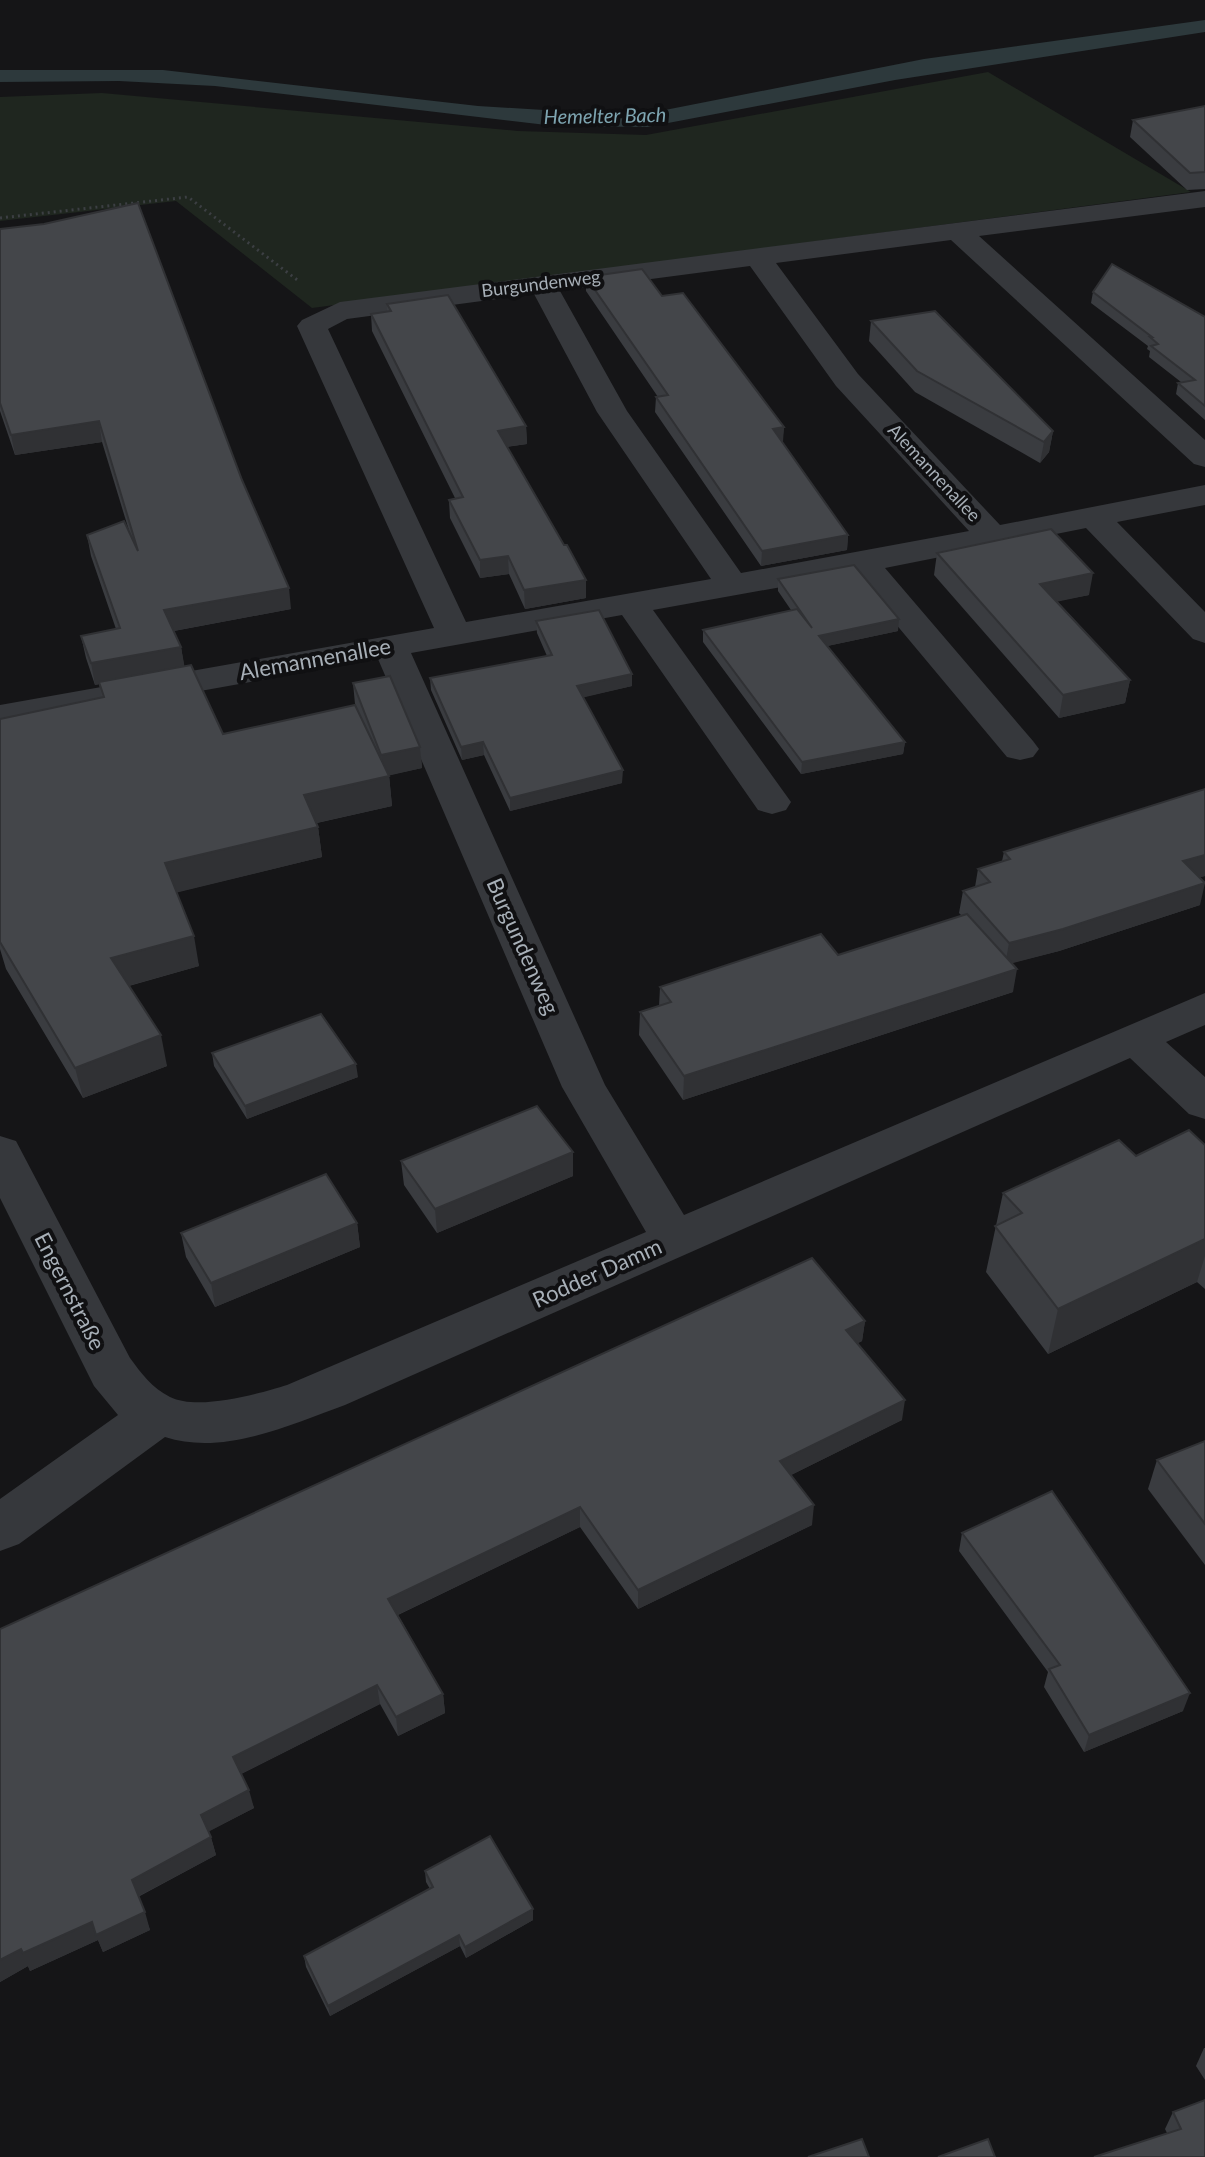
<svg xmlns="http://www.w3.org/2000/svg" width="1205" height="2157" font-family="Lato,sans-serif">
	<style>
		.green { fill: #1f261f }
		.water { fill: #2d393c }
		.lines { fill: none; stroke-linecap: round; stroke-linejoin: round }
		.path { stroke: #3c3f43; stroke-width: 3; stroke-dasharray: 2 4; stroke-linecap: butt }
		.street { fill: #36383c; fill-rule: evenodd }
		.wall { fill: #3a3c40 }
		.shaded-wall { fill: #303134 }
		.building { fill: #44464a; stroke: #303134; stroke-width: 2 }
		.labels { text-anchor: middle; stroke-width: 8; stroke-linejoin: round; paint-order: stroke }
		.far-street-label { font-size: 18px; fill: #a7afb7; stroke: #101012 }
		.far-water-label { font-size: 20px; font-style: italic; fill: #7ea5b1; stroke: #101012 }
		.street-label { font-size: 22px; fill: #a7afb7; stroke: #101012 }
	</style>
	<rect width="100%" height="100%" fill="#151517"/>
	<!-- green -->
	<path class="green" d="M988 72 1191 192 312 308 176 201 0 221V97L102 93 518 131 646 135Z"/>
	<!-- water -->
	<path class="water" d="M1205 20V32L895 80 647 127 555 126 215 86 119 81 0 82V70H163L478 106 544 110H665L924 59Z"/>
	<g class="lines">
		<!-- path -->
		<path class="path" d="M0 218 188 197 300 282"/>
		<!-- street -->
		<path class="street" d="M1205 191V207L979 236 1205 440V467L1194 464 951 240 776 263 858 374 1000 525 1205 485V505L1117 522 1205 612V643L1193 639 1086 528 885 568 1033 741 1039 749 1033 757 1020 760 1007 757 854 574 653 610 791 802 786 810 772 814 758 810 622 615 411 653 605 1085 684 1215 1205 993V1025L1166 1042 1205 1077V1119L1189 1114 1130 1058 345 1405C290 1425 223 1456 165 1437L19 1544 0 1551V1499L118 1415 94 1386 0 1198V1136L16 1141 130 1358C141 1373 152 1388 170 1397 198 1411 258 1394 287 1385L646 1232 562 1087 378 659 0 727V705L434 628 297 326 302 320 340 302ZM750 266 836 386 969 531 741 573 627 411 560 291ZM534 294 597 412 711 579 466 622 328 329 347 319Z"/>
	</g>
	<!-- wall -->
	<g class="wall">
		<path d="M1205 106V189L1187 190 1130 137 1133 120Z"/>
		<path d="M0 229 291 609 174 631 181 647 184 666 223 734 357 709 355 704 353 683 420 747 422 768 389 775 392 806 317 823 318 827 322 857 177 892 199 966 129 986 167 1066 83 1098 6 969 0 949V719L102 697 99 684 95 685 86 658 81 636 116 629 91 556 87 535 130 534 102 442 15 455 0 411Z"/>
		<path d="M586 277 662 296 784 427 782 442 848 535 847 550 761 566 655 412 656 397H658L586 291Z"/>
		<path d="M1093 292 1205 317V420L1176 394 1178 383 1181 382 1149 357 1150 351 1147 349 1148 346 1091 303Z"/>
		<path d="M387 304 526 426 527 444 507 447 564 545 586 580V598L525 609 509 574 480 578 450 518 449 500 455 498 372 331 371 314 387 312Z"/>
		<path d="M871 321 1053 431 1049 452 1040 463 915 392 869 341Z"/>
		<path d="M937 553 1089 595 1057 601 1130 680 1125 703 1059 718 934 575Z"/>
		<path d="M778 579 898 631 827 646 905 742 903 754 801 774 703 642V630L791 610 778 591Z"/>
		<path d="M536 621 632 686 583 697 622 783 510 811 484 755 462 760 431 690 430 678 547 656 537 633Z"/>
		<path d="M1205 789V876L1200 877V905L1059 951 1011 963 1013 992 683 1100 639 1035 640 1012 659 1006 660 987 838 955 962 916 959 913 963 891 975 887 978 869 1002 861 1004 852Z"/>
		<path d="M212 1053 358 1077 247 1119 214 1066Z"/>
		<path d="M1205 1145V1289L1197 1282 1048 1354 986 1272 1003 1193 1136 1156Z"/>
		<path d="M401 1161 573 1176 437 1233 404 1185Z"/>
		<path d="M357 1223 360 1247 215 1307 186 1257 181 1233Z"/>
		<path d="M865 1321 862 1341 858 1343 902 1420 791 1475 812 1525 638 1609 580 1527 398 1615 443 1694 445 1713 398 1736 380 1704 241 1774 254 1808 209 1831 216 1855 138 1897 150 1930 103 1952 98 1940 30 1971 28 1966 0 1982V1629Z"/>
		<path d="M1205 1441V1565L1148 1489 1157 1460Z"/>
		<path d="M962 1533 1183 1711 1084 1752 1044 1687 1048 1672 959 1551Z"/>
		<path d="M425 1871 533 1920 466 1958 460 1946 330 2016 306 1967 304 1956 430 1889 426 1882Z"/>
		<path d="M1204 2048H1205V2080L1196 2066Z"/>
		<path d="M1173 2112 1205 2157 1167 2133 1165 2129Z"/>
	</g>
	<!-- shaded-wall -->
	<g class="shaded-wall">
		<path d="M99 421 102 442 15 455 11 435Z"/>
		<path d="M526 426 527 444 498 448V431Z"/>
		<path d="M784 427 783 442 772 444 773 429Z"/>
		<path d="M1053 431 1049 452 1040 463 1044 442Z"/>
		<path d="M848 535 847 550 761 566 762 551Z"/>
		<path d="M508 556 509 574 480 578V560Z"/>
		<path d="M1093 573 1089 595 1037 606 1040 584Z"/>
		<path d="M586 580V598L525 609 524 590Z"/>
		<path d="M289 588 291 609 168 632 164 610Z"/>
		<path d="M899 619 898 631 818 648 819 636Z"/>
		<path d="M181 647 185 669 95 685 91 663Z"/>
		<path d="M632 674V686L577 699V686Z"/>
		<path d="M1130 680 1125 703 1059 718 1063 695Z"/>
		<path d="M483 742 484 755 462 760 461 747Z"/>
		<path d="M905 742 903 754 801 774 802 762Z"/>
		<path d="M420 747 422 768 383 777 381 755Z"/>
		<path d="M623 770 622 783 510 811V798Z"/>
		<path d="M389 776 392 806 307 825 304 795Z"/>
		<path d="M318 827 322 857 171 894 165 863Z"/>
		<path d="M1205 855V876L1178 883 1183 861Z"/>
		<path d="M1205 883 1200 905 1059 951 1005 965 1009 943Z"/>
		<path d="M194 936 199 966 117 989 111 958Z"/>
		<path d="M1017 969 1013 992 683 1100 684 1076Z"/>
		<path d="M161 1035 167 1066 83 1098 75 1068Z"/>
		<path d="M356 1064 358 1077 247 1119 245 1106Z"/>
		<path d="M573 1152V1176L437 1233 435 1209Z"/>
		<path d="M357 1223 360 1247 215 1307 211 1283Z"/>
		<path d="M1205 1239V1256L1197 1282 1048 1354 1058 1309Z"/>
		<path d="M865 1321 862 1341 844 1350 846 1330Z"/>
		<path d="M905 1400 902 1420 779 1481 780 1461Z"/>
		<path d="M814 1505 812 1525 638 1609V1590Z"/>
		<path d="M580 1507V1527L391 1618 388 1599Z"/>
		<path d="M377 1685 380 1704 237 1776 233 1757Z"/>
		<path d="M1190 1693 1183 1711 1084 1752 1089 1735Z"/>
		<path d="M443 1694 445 1713 398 1736 396 1717Z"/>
		<path d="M249 1790 254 1808 206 1833 201 1815Z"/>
		<path d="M211 1837 216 1855 137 1897 132 1880Z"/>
		<path d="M533 1909V1920L466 1958 465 1947Z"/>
		<path d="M145 1912 150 1930 103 1952 98 1940 30 1971 28 1966 0 1982V1960L21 1949 92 1922Z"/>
		<path d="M459 1935 460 1946 330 2016 328 2006Z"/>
	</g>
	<!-- building -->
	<g class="building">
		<path d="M1205 106V172L1190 173 1133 120Z"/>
		<path d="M138 203 242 480 289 588 164 610 181 647 91 663 81 636 120 628 87 535 124 521 138 551 99 421 11 435 0 403V229L44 224Z"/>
		<path d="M1112 264 1205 317V406L1178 383 1195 380 1151 346 1158 344 1150 337H1152L1093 292Z"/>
		<path d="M642 269 662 296 683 293 784 427 773 429 848 535 762 551 656 397 668 395 586 277Z"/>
		<path d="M448 295 526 426 498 431 564 545H567L586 580 524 590 508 556 480 560 449 500 463 497 371 314 391 311 387 304Z"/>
		<path d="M935 311 1053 431 1044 442 917 371 871 321Z"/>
		<path d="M1051 529 1093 573 1040 584 1130 680 1063 695 937 553Z"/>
		<path d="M854 565 899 619 819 636 905 742 802 762 703 630 797 609 812 628 778 579Z"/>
		<path d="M599 610 632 674 577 686 623 770 510 798 483 742 461 747 430 678 552 655 536 621Z"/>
		<path d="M191 665 223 734 355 705 389 776 304 795 318 827 165 863 194 936 111 958 161 1035 75 1068 0 942V719L104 697 99 682Z"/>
		<path d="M390 676 420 747 381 755 353 683Z"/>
		<path d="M1205 789V855L1183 861 1205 883 1063 929 1009 943 963 891 990 882 978 869 1010 859 1004 852Z"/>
		<path d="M967 914 1017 969 684 1076 640 1012 671 1002 660 987 821 934 838 955Z"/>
		<path d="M321 1014 356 1064 245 1106 212 1053Z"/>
		<path d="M537 1106 573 1152 435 1209 401 1161Z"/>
		<path d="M1189 1130 1205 1145V1239L1058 1309 995 1226 1022 1213 1003 1193 1119 1140 1136 1156Z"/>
		<path d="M326 1174 357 1223 211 1283 181 1233Z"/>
		<path d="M812 1258 865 1321 846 1330 905 1400 780 1461 814 1505 638 1590 580 1507 388 1599 443 1694 396 1717 377 1685 233 1757 249 1790 201 1815 211 1837 132 1880 145 1912 96 1935 92 1922 23 1953 21 1949 0 1960V1629Z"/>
		<path d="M1205 1441V1524L1157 1460Z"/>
		<path d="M1052 1491 1190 1693 1089 1735 1049 1669 1060 1665 962 1533Z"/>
		<path d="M490 1836 533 1909 465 1947 459 1935 328 2006 304 1956 433 1887 425 1871Z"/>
		<path d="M1205 2100V2157H1094L1181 2129 1173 2112Z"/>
		<path d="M862 2139 869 2157H808Z"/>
		<path d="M988 2139 995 2157H938Z"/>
	</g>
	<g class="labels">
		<!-- far-street labels -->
		<g class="far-street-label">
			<text transform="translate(541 284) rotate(-7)" y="6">Burgundenweg</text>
			<text transform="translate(934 473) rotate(47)" y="6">Alemannenallee</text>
		</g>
		<!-- far-water labels -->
		<g class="far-water-label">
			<text transform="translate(605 116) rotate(-1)" y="7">Hemelter Bach</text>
		</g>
		<!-- street labels -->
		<g class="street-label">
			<text transform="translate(315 659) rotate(-10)" y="8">Alemannenallee</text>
			<text transform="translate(523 946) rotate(66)" y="8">Burgundenweg</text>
			<text transform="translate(597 1273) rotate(-24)" y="8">Rodder Damm</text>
			<text transform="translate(70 1291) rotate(63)" y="8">Engernstraße</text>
		</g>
	</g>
</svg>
